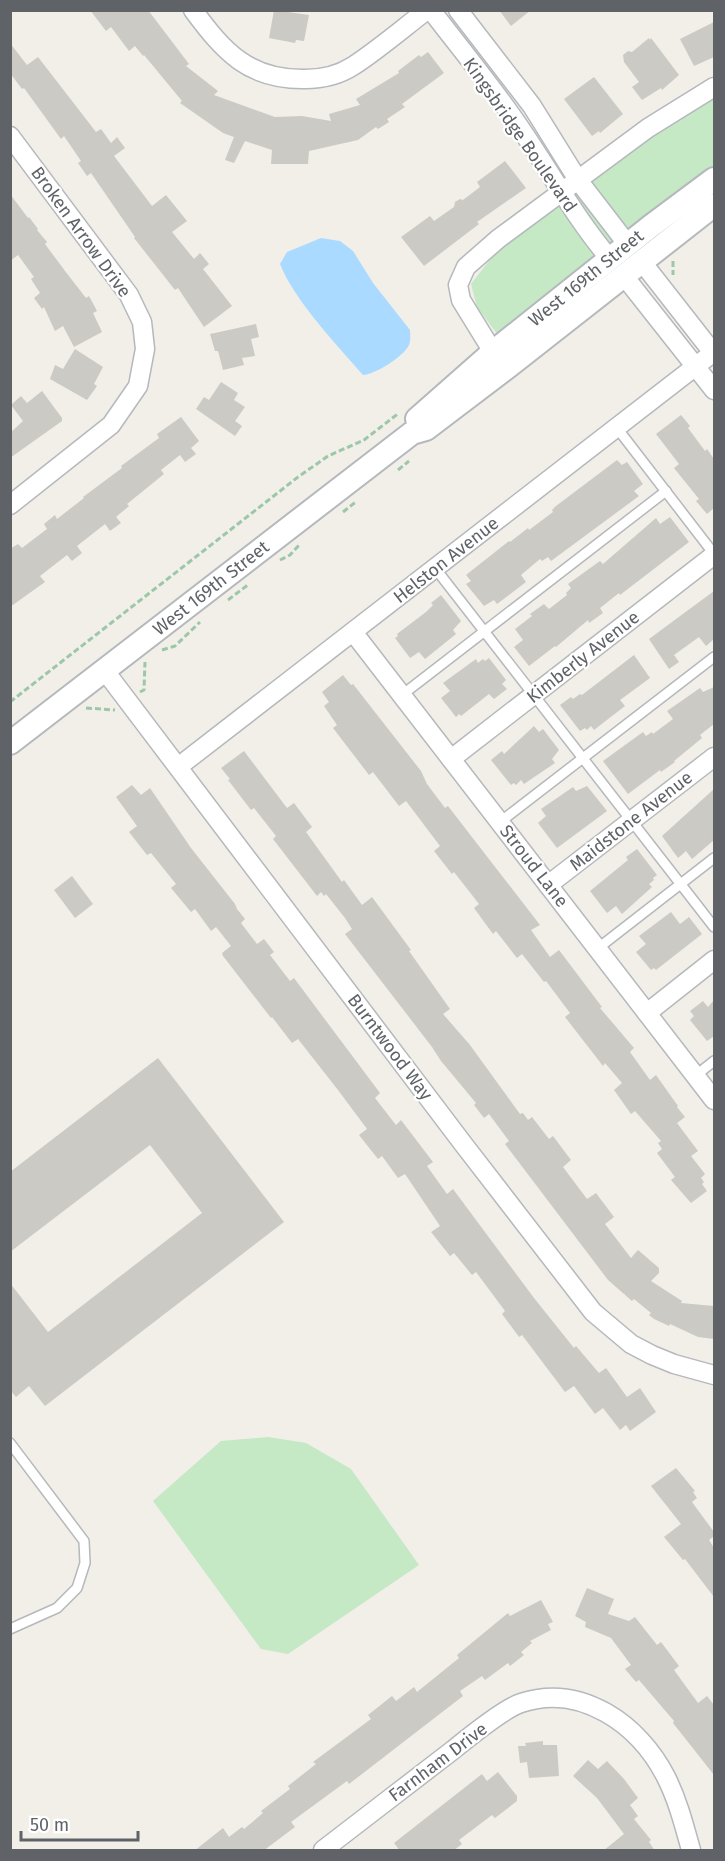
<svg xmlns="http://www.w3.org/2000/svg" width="725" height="1861" font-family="'Fira Sans',sans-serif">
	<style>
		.green { fill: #c5e8c5 }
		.water { fill: #aadaff }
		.building { fill: #cccac5 }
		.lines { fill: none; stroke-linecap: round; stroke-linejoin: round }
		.service-casing { stroke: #b5b8bc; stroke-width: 12 }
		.minor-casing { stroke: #b5b8bc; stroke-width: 21 }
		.tertiary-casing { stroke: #b5b8bc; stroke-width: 26 }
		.path { stroke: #9cc7a9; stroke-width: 3; stroke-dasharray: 6 3; stroke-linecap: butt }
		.service { stroke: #fff; stroke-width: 9 }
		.minor { stroke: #fff; stroke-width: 18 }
		.tertiary { stroke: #fff; stroke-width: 22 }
		.labels { text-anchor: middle; stroke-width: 4.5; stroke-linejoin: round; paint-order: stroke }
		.street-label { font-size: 18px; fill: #5f6368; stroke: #fff }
	</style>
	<rect width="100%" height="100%" fill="#f1efe8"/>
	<!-- green -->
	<g class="green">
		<path d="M714 98V176L498 335 477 307 471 284 495 253 631 147Z"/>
		<path d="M268 1437 306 1443 351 1469 419 1565 288 1654 261 1649 153 1501 221 1441Z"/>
	</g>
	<!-- water -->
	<path class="water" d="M321 238 340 241 353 251 373 283 410 330C410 334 411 341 409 345 403 357 376 374 363 375 337 345 294 300 280 264L287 252Z"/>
	<!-- building -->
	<g class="building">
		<path d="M90 10H148L189 64 186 66 218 91 214 95 275 117 302 116 331 121 329 114 360 105 356 99 399 73 398 71 419 55 421 57 428 52 444 73 402 104 405 107 387 119 389 122 378 129 376 127 358 140 309 151 308 164H271L272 150 245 141 234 163 225 160 234 137 223 133 180 103 182 101 144 55 143 56 135 46 129 51 111 27 106 31Z"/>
		<path d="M274 10 309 15 304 41 296 40 295 43 269 38Z"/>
		<path d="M499 10H531L511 26Z"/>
		<path d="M714 22V57L694 66 680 39Z"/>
		<path d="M649 38 650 40 651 38 679 75 662 90 661 88 642 100 632 87 639 82 624 62 623 55 628 51 632 52Z"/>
		<path d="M10 43 27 65 38 57 96 132 101 129 111 143 117 137 125 148 114 156 152 206 166 195 187 221 172 232 194 259 200 253 209 264 203 269 232 306 204 327 178 288 175 290 134 238 135 237 91 173 87 176 78 163 81 161 64 136 61 139 24 88 22 89 10 73Z"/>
		<path d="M594 77 623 114 600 133 599 131 592 136 564 99Z"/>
		<path d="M505 161 526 188 477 222 479 224 424 266 401 237 430 216 434 221 454 207 455 202 460 199 463 200 480 187 477 182Z"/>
		<path d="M10 194 28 218 29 217 38 229 37 230 47 242 45 244 65 271 86 298 89 296 97 311 93 313 102 332 74 347 63 326 55 331 44 307 42 309 34 298 40 293 31 279 34 277 18 255 10 261Z"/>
		<path d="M256 324 259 337 251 339 255 356 242 358 244 365 223 370 218 351H215L210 334Z"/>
		<path d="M75 349 103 367 94 384 97 386 87 400 50 379 55 365 63 369Z"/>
		<path d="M221 382 238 393 234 400 245 407 235 421 242 426 235 436 196 409 204 397 209 400Z"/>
		<path d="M42 391 62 418V421L10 458V433L23 421 11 405 21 396 27 403Z"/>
		<path d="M681 415 690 426 688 428 705 451 707 449 714 459V508L707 514 696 501 699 499 674 468 679 464 656 434Z"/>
		<path d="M181 417 199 441 191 448 196 454 185 462 180 455 161 470 164 474 127 504 129 506 116 517 121 523 110 531 105 524 77 546 82 553 72 561 67 555 40 576 45 582 10 607V549L18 544 22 548 47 529 44 524 55 515 57 519 84 498 83 497 122 468 121 466 159 438 157 434Z"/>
		<path d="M617 460 622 465 627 462 643 484 634 491 639 496 551 561 548 557 542 561 540 559 521 575 526 582 497 604 494 600 484 606 466 584 471 581 466 575 509 541 510 542 528 528 529 530 553 512 552 510 556 506Z"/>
		<path d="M670 517 689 542 620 595 619 593 600 608 603 613 589 623 588 620 556 647 555 646 529 666 514 647 523 640 515 629 532 616 530 614 544 604 549 609 567 595 566 593 571 588 568 584 600 561 603 564 656 518 660 524Z"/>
		<path d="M714 591V639L706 646 699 637 674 655 679 662 669 669 649 639Z"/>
		<path d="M441 595 461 621 453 630 456 634 425 659 419 652 410 658 395 638 398 636 397 634 426 612 433 605 431 603Z"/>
		<path d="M634 655 650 678 620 700 625 706 603 723 594 730 591 726 587 730 585 728 580 731 560 705 571 697 573 699 580 694 582 695Z"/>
		<path d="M489 658 506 680 502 684 507 689 494 699 489 694 461 716 459 714 456 717 441 698 450 691 443 683 476 659 478 663 483 659 485 661Z"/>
		<path d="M343 675 351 685 353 684 421 771 427 784 445 808 448 806 540 925 531 930 550 957 559 950 602 1007 600 1008 634 1048 630 1052 650 1080 656 1075 678 1106 677 1107 685 1117 677 1123 698 1151 691 1156 705 1174 701 1178 704 1182 702 1184 707 1191 691 1203 671 1180 675 1177 657 1153 662 1149 658 1143 661 1141 635 1111 631 1114 614 1090 622 1083 605 1063 603 1066 565 1017 570 1013 546 981 544 982 522 954 517 958 496 931 493 934 474 908 479 904 454 872 452 874 434 851 440 846 406 801 399 806 373 772 369 775 333 728 337 725 324 706 329 702 322 692Z"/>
		<path d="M714 687V724L700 735 702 738 674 761 675 762 661 772 660 770 628 794 603 761 643 732 646 736 652 732 653 734 673 719 667 711 700 688 703 692Z"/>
		<path d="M534 726 539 732 543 729 559 750 552 759 555 763 524 784 521 780 516 785 514 783 511 785 491 760 502 751 504 754Z"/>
		<path d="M244 751 287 808 294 803 312 827 306 832 342 882 344 880 362 905 372 897 411 950 409 951 450 1009 443 1014 470 1045 520 1114 523 1113 528 1120 532 1117 549 1139 553 1136 571 1160 563 1167 587 1199 596 1193 614 1217 605 1224 631 1258 638 1250 659 1268V1273L651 1281 682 1301 681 1303 714 1306V1339L698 1337 670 1324 669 1326 654 1319 649 1315 651 1313 634 1299 632 1301 608 1280 505 1144 509 1141 489 1114 484 1118 474 1105 476 1103 441 1061 432 1047 345 934 352 929 345 918 326 894 324 896 321 892 317 896 273 839 276 836 254 808 251 810 228 780 230 779 221 768Z"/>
		<path d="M132 785 141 795 150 788 191 848 235 904 237 909 245 919 241 923 257 944 264 939 274 952 270 955 290 981 294 978 380 1093 375 1098 396 1125 401 1120 433 1162 427 1166 447 1194 453 1189 534 1298 574 1348 576 1346 599 1373 606 1368 627 1397 640 1388 656 1412 630 1431 626 1425 620 1430 603 1408 595 1414 574 1386 565 1392 522 1335 519 1337 502 1314 505 1311 476 1272 472 1275 454 1253 450 1256 431 1232 440 1226 405 1174 398 1178 382 1156 378 1159 359 1135 367 1129 338 1090 298 1039 292 1043 272 1017 271 1018 223 956 222 953 231 946 216 927 211 931 195 909 191 912 171 888 176 884 151 853 147 855 129 832 137 826 116 797Z"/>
		<path d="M587 786 607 811 557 848 538 823 546 816 541 809 573 787 576 791Z"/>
		<path d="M714 789V840L692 859 686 851 678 858 662 836Z"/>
		<path d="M637 849 657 875 653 878 654 880 649 884 652 887 622 914 616 906 607 913 590 891 628 860 626 857Z"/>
		<path d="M72 876 93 904 75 918 54 890Z"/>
		<path d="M671 912 680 924 689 917 702 934 656 970 654 968 651 970 636 952 646 944 639 936Z"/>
		<path d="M714 1000V1036L707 1041 690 1020 694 1016 690 1011 703 1001 708 1007Z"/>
		<path d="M158 1058 284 1222 45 1406 29 1386 16 1397 10 1390V1283L48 1332 202 1213 150 1145 10 1252V1172Z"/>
		<path d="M676 1468 695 1491 693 1492 697 1498 692 1502 714 1532V1536L709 1540 714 1548V1597L685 1559 683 1560 664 1537 681 1524 651 1486Z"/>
		<path d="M587 1588 614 1599 608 1614 629 1621 635 1617 657 1645 661 1642 679 1666 674 1670 698 1703 707 1696 714 1705V1775L673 1723 674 1721 639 1680 636 1682 625 1669 631 1665 611 1638 585 1627 586 1622 575 1616Z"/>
		<path d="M541 1600 553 1622 548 1624 551 1630 530 1641 532 1643 521 1652 524 1655 510 1666 508 1663 485 1680 482 1676 460 1691 463 1696 362 1774 349 1784 347 1781 291 1822 295 1827 263 1851H194L223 1828 229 1837 242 1827 244 1829 263 1813 261 1811 290 1789 288 1786 316 1764 313 1762 371 1719 368 1715 392 1696 396 1701 414 1687 417 1692 459 1658 457 1655 508 1613 510 1616Z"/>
		<path d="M543 1741V1745H557L559 1776 529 1778 527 1762 520 1763 518 1746H526L525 1743Z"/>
		<path d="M588 1760 598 1769 607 1761 624 1779 638 1798 630 1805 638 1816 634 1819 651 1840 649 1842 655 1851H603L624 1834 597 1798 573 1776Z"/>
		<path d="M498 1772 517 1796V1801L495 1818 492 1815 459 1840 462 1844 453 1851H400L394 1843 482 1774 487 1781Z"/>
	</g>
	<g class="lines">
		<!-- service casing -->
		<g class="service-casing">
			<g id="service">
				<path d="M617 428 714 554"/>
				<path d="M435 568 714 927"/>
				<path d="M402 695 666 491"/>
				<path d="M500 822 714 657"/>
				<path d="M597 949 714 858"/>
				<path d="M695 1076 714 1061"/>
				<path d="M10 1443 84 1541 85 1563 77 1588 57 1608 10 1629"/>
			</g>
		</g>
		<!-- minor casing -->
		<g class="minor-casing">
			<g id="minor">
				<path d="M193 10C224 52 249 80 305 79 322 79 339 75 353 66 379 49 402 29 427 10"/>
				<path d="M431 10C457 44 484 77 509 112 544 160 571 213 610 259"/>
				<path d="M458 10 532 106 578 180 628 245"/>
				<path d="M10 136 129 295 142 322 145 349 138 386 111 425 10 505"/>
				<path d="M642 262 714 354"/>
				<path d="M624 276 714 390"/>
				<path d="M493 352 461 300 458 285 466 267 498 239 648 128 714 87"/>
				<path d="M353 632 714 1100"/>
				<path d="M105 671 464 1145 593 1312 631 1344 652 1355 674 1364 714 1375"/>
				<path d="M451 759 714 555"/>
				<path d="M178 767 714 352"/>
				<path d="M548 885 714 757"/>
				<path d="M647 1013 714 960"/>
				<path d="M323 1850C366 1817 410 1783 453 1750 469 1737 503 1709 521 1703 581 1683 639 1724 666 1777 678 1801 684 1825 691 1850"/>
			</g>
		</g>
		<!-- tertiary casing -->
		<g class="tertiary-casing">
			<g id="tertiary">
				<path d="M417 419 493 352 651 226 714 179"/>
				<path d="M10 743 412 433 426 429 509 366 714 205"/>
			</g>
		</g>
		<!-- path -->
		<g class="path">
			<path d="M673 261V275"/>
			<path d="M398 470 409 461"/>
			<path d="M343 512 357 501"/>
			<path d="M280 560 290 555 300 544"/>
			<path d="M228 600 249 584"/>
			<path d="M162 650 175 646 200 622"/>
			<path d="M140 692 144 690 145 662"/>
			<path d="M10 702 298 477 328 456 364 440 399 413"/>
			<path d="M86 708 115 710"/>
		</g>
		<!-- service -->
		<use href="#service" class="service"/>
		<!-- minor -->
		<use href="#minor" class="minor"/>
		<!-- tertiary -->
		<use href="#tertiary" class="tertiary"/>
	</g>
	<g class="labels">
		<!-- street labels -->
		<g class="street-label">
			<text transform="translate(520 135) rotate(55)" y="6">Kingsbridge Boulevard</text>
			<text transform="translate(81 232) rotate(54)" y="6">Broken Arrow Drive</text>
			<text transform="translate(586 278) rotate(-39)" y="6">West 169th Street</text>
			<text transform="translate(446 560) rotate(-38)" y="6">Helston Avenue</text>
			<text transform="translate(211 588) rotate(-38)" y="6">West 169th Street</text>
			<text transform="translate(583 657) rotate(-38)" y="6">Kimberly Avenue</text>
			<text transform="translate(631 821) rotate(-38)" y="6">Maidstone Avenue</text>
			<text transform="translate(534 866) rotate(52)" y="6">Stroud Lane</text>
			<text transform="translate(390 1047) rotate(53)" y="6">Burntwood Way</text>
			<text transform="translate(438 1762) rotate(-37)" y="6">Farnham Drive</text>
		</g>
	</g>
	<!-- border -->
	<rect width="725" height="1861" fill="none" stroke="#5f6368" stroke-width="24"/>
	<!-- scale -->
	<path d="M21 1831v9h117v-9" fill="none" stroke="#5f6368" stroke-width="3"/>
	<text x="30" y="1831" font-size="18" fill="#5f6368" stroke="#ffffff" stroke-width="4.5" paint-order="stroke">50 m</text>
</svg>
